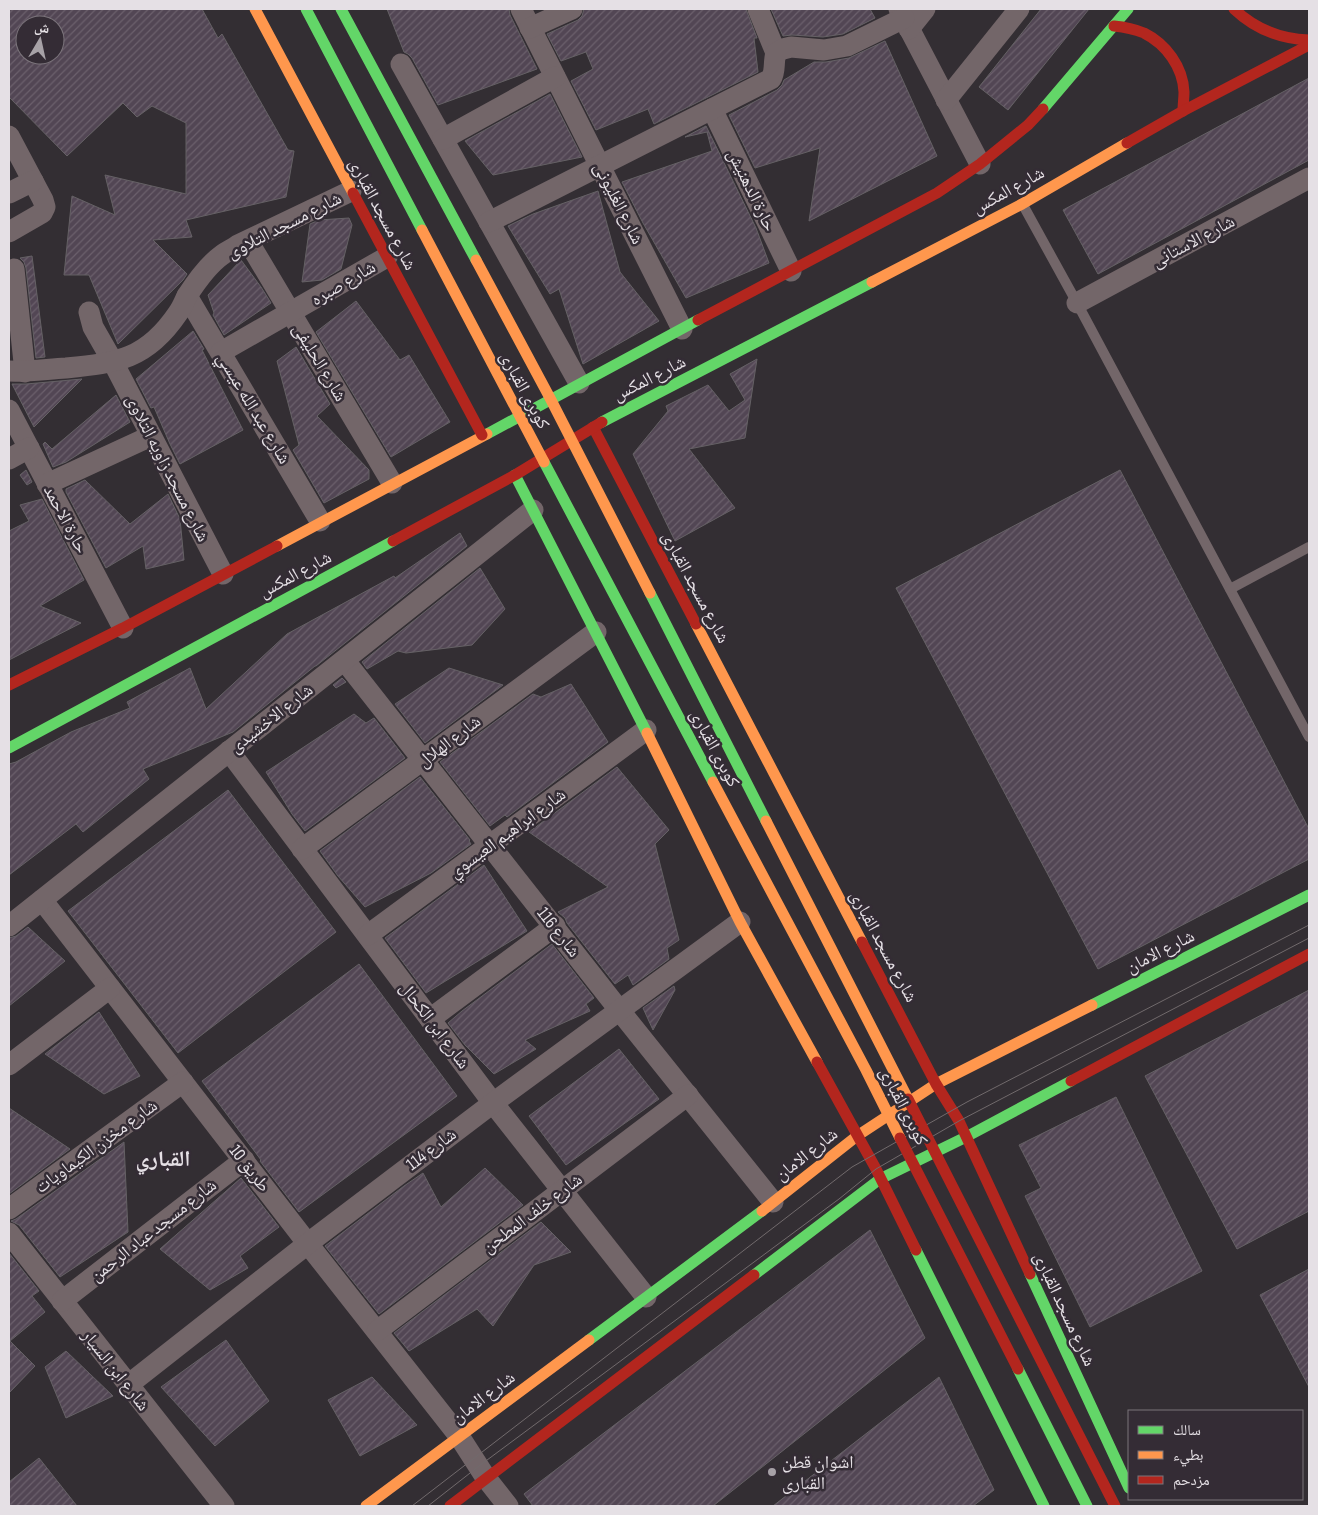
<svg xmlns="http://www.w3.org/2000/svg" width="1318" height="1515" font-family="'Sofia Sans Condensed','Noto Naskh Arabic',sans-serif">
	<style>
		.building { fill: url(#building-hatch); stroke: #656165; fill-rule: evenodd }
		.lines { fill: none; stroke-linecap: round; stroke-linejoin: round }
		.lane { stroke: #736669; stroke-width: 10 }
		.street { stroke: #736669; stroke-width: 21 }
		.fast { stroke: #63d668; stroke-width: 11 }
		.slow { stroke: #ff974d; stroke-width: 11 }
		.jam { stroke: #b3261e; stroke-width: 11 }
		.tram { stroke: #716a6c; stroke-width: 1 }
		.fast-bridge { stroke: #63d668; stroke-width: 11 }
		.slow-bridge { stroke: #ff974d; stroke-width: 11 }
		.jam-bridge { stroke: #b3261e; stroke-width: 11 }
		.poi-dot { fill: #a7a2a7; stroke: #342c35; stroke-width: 2 }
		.labels { text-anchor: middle; stroke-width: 5; stroke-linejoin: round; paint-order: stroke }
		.street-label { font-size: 18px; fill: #e5e0e5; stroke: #342c35 }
		.poi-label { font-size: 18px; fill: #e5e0e5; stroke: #342c35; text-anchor: start }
		.district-label { font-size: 22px; font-weight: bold; fill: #e5e0e5; stroke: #342c35 }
	</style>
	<defs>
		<pattern id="building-hatch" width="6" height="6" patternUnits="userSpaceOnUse" patternTransform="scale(1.25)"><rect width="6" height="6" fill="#524654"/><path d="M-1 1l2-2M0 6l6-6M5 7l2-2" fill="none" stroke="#6b606c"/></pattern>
	</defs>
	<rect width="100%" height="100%" fill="#332e33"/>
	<!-- building -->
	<g class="building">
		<path d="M9 9H202L218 38 222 34 288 150 294 151 286 197 186 220 192 237 153 240 187 274 183 280 118 344 89 275H64L72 196 115 215 105 175 186 194V123L152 106 137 117 123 103 67 156 9 97ZM25 25H55V55H25Z"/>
		<path d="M387 9H509L510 15 537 69 438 105 412 58 408 54 404 52Z"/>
		<path d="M584 9H746L757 38H754L758 72 654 124 648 109 596 130 571 81 593 69 586 52 561 61 547 34 578 20 582 16Z"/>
		<path d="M771 9H870L875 18 843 34 823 37 792 35 783 36Z"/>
		<path d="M1041 9H1089L1008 110 979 87Z"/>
		<path d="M885 41 937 156 809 221 820 148 755 168 729 115 777 90 782 85 784 80 814 62H826L849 58Z"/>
		<path d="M1309 78V160L1098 274 1063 210Z"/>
		<path d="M550 94 582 157 493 175 465 141Z"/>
		<path d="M706 126 756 228 769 263 686 298 643 223 622 182 712 151 707 132 685 137Z"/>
		<path d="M598 191 620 272 659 321 583 364 559 289 550 294 508 226 533 214Z"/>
		<path d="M349 218 352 225 341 269 322 280 302 282 310 224 319 220Z"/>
		<path d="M32 256 45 357 36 358 26 268 24 262 20 258Z"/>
		<path d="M241 260 261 287 271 303 224 335 213 315 214 313 208 295Z"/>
		<path d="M356 301 400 360 409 355 450 422 391 457 316 332Z"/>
		<path d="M193 331 204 349 202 350 243 430 180 464 170 444 154 407 151 408 136 379Z"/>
		<path d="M296 347 330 404 317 416 369 470V479L324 503 293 450 299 445 277 361Z"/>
		<path d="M757 359 745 438 689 449 735 508 675 541 633 454 668 411 666 406 708 385 729 411 745 400 730 374Z"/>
		<path d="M82 379 34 427 12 384H26Z"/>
		<path d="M116 395 130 422 66 462 53 467 43 444 45 442 52 449Z"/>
		<path d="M26 470 32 482 27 485 20 475Z"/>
		<path d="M1120 470 1309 829V859L1098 969 896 588Z"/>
		<path d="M85 480 130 524 168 494 180 519 184 560 146 569 143 546 106 568 66 492V489Z"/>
		<path d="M42 499 84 580 40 606 81 623 9 660V531L29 521 20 505Z"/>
		<path d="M460 533 467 546 316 666H315L233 732 143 769 149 779 83 832 76 824 9 875V764L16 762 71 732 130 708 127 702 190 668 206 709 287 634 394 576 395 578Z"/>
		<path d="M480 568 505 609 472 645 406 653 398 651 367 669 362 662Z"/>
		<path d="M449 668 503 685 425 743 395 704Z"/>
		<path d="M342 678 346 682 336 688 333 685Z"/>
		<path d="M571 684 608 742 507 817 505 815 490 826 440 762 533 694 541 697Z"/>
		<path d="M354 714 366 723 374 718 405 758 305 831 292 814 266 772Z"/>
		<path d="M617 767 669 830 655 844 679 940 667 948 669 959 633 985 628 975 615 984 567 923 565 918 558 912 608 887 529 832Z"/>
		<path d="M420 777 470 840 469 841 471 844 431 873 365 907 338 876 320 851Z"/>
		<path d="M228 790 336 932 178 1053 68 911Z"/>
		<path d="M484 865 527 931 426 993 385 938Z"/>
		<path d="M28 927 65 961 9 1006V938L16 936Z"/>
		<path d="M552 944 594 998 586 1004 590 1011 525 1040 536 1049 494 1074 465 1045 448 1023 462 1011Z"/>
		<path d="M359 964 457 1096 299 1212 260 1161 261 1160 202 1081Z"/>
		<path d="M674 986 675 990 653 1030 643 1008Z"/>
		<path d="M1309 990V1211L1237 1249 1145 1076Z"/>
		<path d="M99 1012 140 1076 104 1094 45 1054Z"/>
		<path d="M619 1049 659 1099 566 1165 529 1116Z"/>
		<path d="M1116 1097 1202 1271 1090 1327 1025 1196 1041 1188 1019 1145Z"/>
		<path d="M9 1108 70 1149 9 1194Z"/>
		<path d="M124 1142 128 1232 60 1277 19 1225 11 1221 16 1219Z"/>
		<path d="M485 1168 523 1205 379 1314 325 1246 404 1186 423 1173 441 1207Z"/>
		<path d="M241 1178 279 1227 240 1256 248 1268 210 1290 160 1249Z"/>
		<path d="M541 1222 571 1252 534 1265 493 1326 477 1309 409 1351 394 1333Z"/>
		<path d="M870 1230 925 1338 713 1506H533L524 1494Z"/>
		<path d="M9 1253 39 1291 32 1296 45 1312 10 1341 35 1366 9 1393Z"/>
		<path d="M1309 1269V1387L1260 1295Z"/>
		<path d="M226 1340 269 1401 215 1446 161 1387Z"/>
		<path d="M66 1351 113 1396 66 1418 45 1367Z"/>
		<path d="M372 1377 417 1425 360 1456 328 1400Z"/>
		<path d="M939 1377 994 1490 973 1506H773Z"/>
		<path d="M39 1458 77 1506H9V1482Z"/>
	</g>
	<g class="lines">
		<!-- lane -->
		<g class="lane">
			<path d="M1023 205 1077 303 1309 737"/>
			<path d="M1230 589 1309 547"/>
		</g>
		<!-- street -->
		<g class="street">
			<path d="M521 9 682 329"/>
			<path d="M758 9 776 53"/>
			<path d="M899 9 980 164"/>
			<path d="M530 28 572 9"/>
			<path d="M909 29 925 9"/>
			<path d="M401 64 579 383"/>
			<path d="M946 100 1019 9"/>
			<path d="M712 109 791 271"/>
			<path d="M9 136 43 200 45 207 42 213 9 232"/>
			<path d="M443 139 555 77"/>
			<path d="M9 193 33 181"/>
			<path d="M489 222 771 79C776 71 773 62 776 53L783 49 791 47 824 50 847 46 904 18"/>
			<path d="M248 241 392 483"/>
			<path d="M14 269 25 372"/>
			<path d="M187 296 320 521"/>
			<path d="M1077 303 1309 178"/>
			<path d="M89 312 93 327 113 362 223 574"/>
			<path d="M221 352 387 257"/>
			<path d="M9 371C28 372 47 369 66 368 118 363 147 359 178 313 182 308 184 302 187 296 196 282 208 265 222 255 227 251 233 249 238 245L351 191"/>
			<path d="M9 410 123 628"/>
			<path d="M9 459 29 448"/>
			<path d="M47 484 151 436"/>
			<path d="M345 661 620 1011 773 1202"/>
			<path d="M229 751 493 1103 646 1297"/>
			<path d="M302 849 596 632"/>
			<path d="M42 900 308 1244 459 1436 486 1478 508 1506"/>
			<path d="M9 926 533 510"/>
			<path d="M368 935 646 730"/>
			<path d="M430 1019 555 926"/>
			<path d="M9 1065 110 988"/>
			<path d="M9 1209 183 1082"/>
			<path d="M9 1233 224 1506"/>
			<path d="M62 1301 244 1160"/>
			<path d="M377 1331 688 1095"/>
			<path d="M128 1385 315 1238 493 1103 740 922"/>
		</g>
		<!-- fast -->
		<g class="fast">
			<path d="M1043 109 1128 9"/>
			<path d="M602 422 872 282"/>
			<path d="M487 434 698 320"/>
			<path d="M515 475 647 733"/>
			<path d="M9 748 393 541"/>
			<path d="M1092 1005 1309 895"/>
			<path d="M916 1250 1044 1506"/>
			<path d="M1030 1274 1129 1488"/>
			<path d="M754 1275 880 1179 966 1137 1071 1081"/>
			<path d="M589 1340 762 1211"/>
		</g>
		<!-- slow -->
		<g class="slow">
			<path d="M255 9 353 193"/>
			<path d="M872 282 1022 204 1127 143"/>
			<path d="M277 546 487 434"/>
			<path d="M696 624 862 942"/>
			<path d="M647 733 740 922 817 1062"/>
			<path d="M762 1211 857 1136 936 1084 1092 1005"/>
			<path d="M366 1506 589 1340"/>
		</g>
		<!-- jam -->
		<g class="jam">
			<path d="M1234 9C1255 29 1280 39 1309 40"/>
			<path d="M1114 26C1124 27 1134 29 1144 33 1166 44 1183 67 1184 92 1184 98 1183 105 1183 111"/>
			<path d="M1127 143 1183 111 1309 45"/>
			<path d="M353 193 482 435"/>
			<path d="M698 320 937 193 980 164 1028 125 1043 109"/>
			<path d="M593 427 696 624"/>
			<path d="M393 541 515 475 602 422"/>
			<path d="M9 685 123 628 277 546"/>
			<path d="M862 942 936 1084 959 1121 1030 1274"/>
			<path d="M817 1062 876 1169 916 1250"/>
			<path d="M1071 1081 1309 954"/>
			<path d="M450 1506 754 1275"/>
		</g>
		<!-- tram -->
		<g class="tram">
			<path d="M412 1506 852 1167 967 1102 1309 925"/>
			<path d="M428 1506 479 1466 839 1199 876 1169 959 1121 1309 938"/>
		</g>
		<!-- fast-bridge -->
		<g class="fast-bridge">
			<path d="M306 9 422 230"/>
			<path d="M341 9 476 260"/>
			<path d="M544 462 713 782"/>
			<path d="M650 593 766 821"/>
			<path d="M1018 1369 1087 1506"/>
		</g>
		<!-- slow-bridge -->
		<g class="slow-bridge">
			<path d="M422 230 544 462"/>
			<path d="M476 260 550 398 650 593"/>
			<path d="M713 782 866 1070 900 1138"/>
			<path d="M766 821 908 1099"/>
		</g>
		<!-- jam-bridge -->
		<g class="jam-bridge">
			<path d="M908 1099 1115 1506"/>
			<path d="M900 1138 1018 1369"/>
		</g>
	</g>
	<!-- markers -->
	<circle class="poi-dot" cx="772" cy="1472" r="5"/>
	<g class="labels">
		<!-- street labels -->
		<g class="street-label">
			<text transform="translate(752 190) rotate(64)" y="6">حارة الدهنيش</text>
			<text transform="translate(1008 190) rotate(-29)" y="6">شارع المكس</text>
			<text transform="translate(619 203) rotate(63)" y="6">شارع الغليونى</text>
			<text transform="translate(383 214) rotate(62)" y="6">شارع مسجد القبارى</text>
			<text transform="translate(284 225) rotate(-27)" y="6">شارع مسجد التلاوى</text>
			<text transform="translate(1193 241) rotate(-28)" y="6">شارع الاستانى</text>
			<text transform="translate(343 283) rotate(-30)" y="6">شارع صبره</text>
			<text transform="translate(320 362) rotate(59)" y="6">شارع الحليفى</text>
			<text transform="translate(649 378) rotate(-27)" y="6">شارع المكس</text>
			<text transform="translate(525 390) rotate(62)" y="6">كوبرى القبارى</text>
			<text transform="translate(254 408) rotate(59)" y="6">شارع عبد الله عيسي</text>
			<text transform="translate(168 468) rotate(63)" y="6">شارع مسجد زاويه التلاوى</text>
			<text transform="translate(66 519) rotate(62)" y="6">حارة الاحمد</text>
			<text transform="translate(295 574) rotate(-28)" y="6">شارع المكس</text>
			<text transform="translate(696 587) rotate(62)" y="6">شارع مسجد القبارى</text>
			<text transform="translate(271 718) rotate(-38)" y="6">شارع الاخشيدى</text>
			<text transform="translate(449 741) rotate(-37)" y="6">شارع الهلال</text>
			<text transform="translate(715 748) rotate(62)" y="6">كوبرى القبارى</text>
			<text transform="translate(507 833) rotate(-36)" y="6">شارع ابراهيم العيسوي</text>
			<text transform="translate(559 932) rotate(52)" y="6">شارع 116</text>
			<text transform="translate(884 946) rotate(62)" y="6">شارع مسجد القبارى</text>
			<text transform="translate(1160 951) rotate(-27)" y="6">شارع الامان</text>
			<text transform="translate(435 1025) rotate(53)" y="6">شارع ابن الكحال</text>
			<text transform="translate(904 1106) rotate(63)" y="6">كوبرى القبارى</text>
			<text transform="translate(96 1146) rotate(-36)" y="6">شارع مخزن الكيماويات</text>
			<text transform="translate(431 1149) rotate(-37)" y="6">شارع 114</text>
			<text transform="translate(806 1154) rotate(-38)" y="6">شارع الامان</text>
			<text transform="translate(250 1168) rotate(52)" y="6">طريق 10</text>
			<text transform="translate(532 1213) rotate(-37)" y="6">شارع خلف المطحن</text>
			<text transform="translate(153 1230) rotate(-38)" y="6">شارع مسجد عباد الرحمن</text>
			<text transform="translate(1065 1309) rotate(65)" y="6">شارع مسجد القبارى</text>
			<text transform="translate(116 1370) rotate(52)" y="6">شارع ابن السيار</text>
			<text transform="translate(483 1397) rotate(-37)" y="6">شارع الامان</text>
		</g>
		<!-- poi labels -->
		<g class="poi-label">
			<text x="782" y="1468">اشوان قطن<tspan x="782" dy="21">القبارى</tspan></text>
		</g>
		<!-- district labels -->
		<g class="district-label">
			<text x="163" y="1166">القباري</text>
		</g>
	</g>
	<!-- border -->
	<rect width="1318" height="1515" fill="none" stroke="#e5e0e5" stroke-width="20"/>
	<!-- legend -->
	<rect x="1128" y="1410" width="175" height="90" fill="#342c35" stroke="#7b747b"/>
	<rect x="1138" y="1426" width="25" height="8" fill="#63d668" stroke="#7b747b"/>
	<text x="1173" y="1435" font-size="15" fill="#e5e0e5">سالك</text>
	<rect x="1138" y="1451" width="25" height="8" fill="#ff974d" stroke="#7b747b"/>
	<text x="1173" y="1460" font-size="15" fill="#e5e0e5">بطيء</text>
	<rect x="1138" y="1476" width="25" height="8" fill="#b3261e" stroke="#7b747b"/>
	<text x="1173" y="1485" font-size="15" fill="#e5e0e5">مزدحم</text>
	<!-- north arrow -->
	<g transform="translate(40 40) rotate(9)"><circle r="24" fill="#342c35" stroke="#7b747b"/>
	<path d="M0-4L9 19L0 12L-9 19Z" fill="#a7a2a7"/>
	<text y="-8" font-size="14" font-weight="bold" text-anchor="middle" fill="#e5e0e5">ش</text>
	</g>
</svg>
